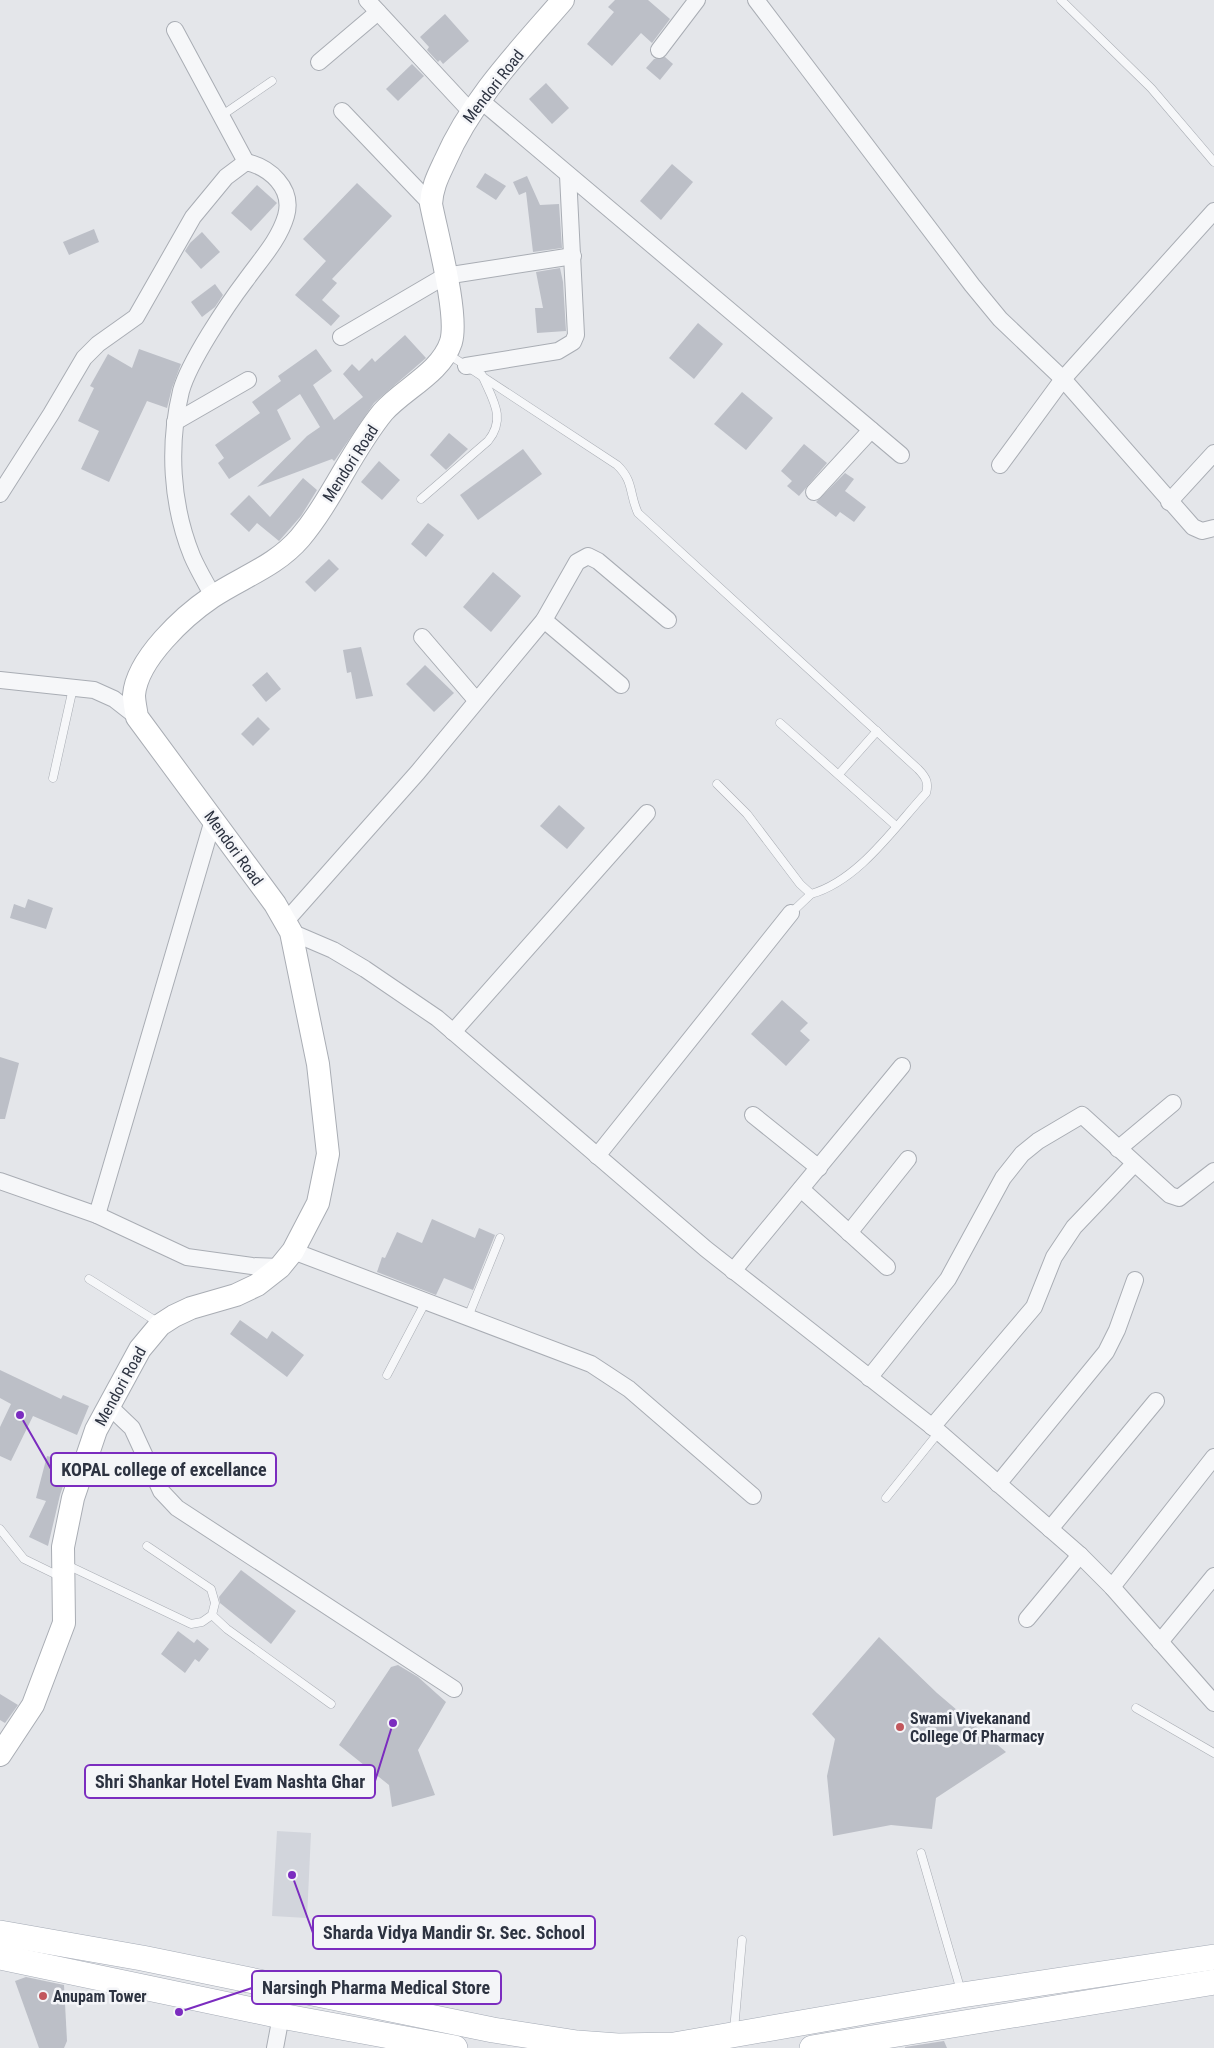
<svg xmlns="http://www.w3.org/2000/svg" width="1214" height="2048" font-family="'Roboto Condensed',sans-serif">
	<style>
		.built { fill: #d2d5dc }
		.building { fill: #bcbfc7 }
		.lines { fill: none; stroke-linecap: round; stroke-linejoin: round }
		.lane-casing { stroke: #a9adb4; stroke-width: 9 }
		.street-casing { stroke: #a9adb4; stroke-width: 18 }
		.secondary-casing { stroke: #a9adb4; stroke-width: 24 }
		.primary-casing { stroke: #a4aab5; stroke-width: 26 }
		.lane { stroke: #f6f7f9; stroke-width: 8 }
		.street { stroke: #f6f7f9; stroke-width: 16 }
		.secondary { stroke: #fff; stroke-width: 22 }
		.primary { stroke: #fff; stroke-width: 25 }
		.poi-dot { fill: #c2575d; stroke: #f4f5f8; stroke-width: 2 }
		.labels { text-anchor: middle; stroke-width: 5; stroke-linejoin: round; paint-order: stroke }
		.street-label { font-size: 16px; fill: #2d3341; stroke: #f4f5f8 }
		.poi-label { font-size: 16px; font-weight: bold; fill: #2d3341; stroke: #f4f5f8; text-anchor: start }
		.leader { fill: none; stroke: #7b2cbf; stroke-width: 2 }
		.callout-dot { fill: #7b2cbf; stroke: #f4f5f8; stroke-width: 2 }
		.callout { fill: #f4f5f8; stroke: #7b2cbf; stroke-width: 2 }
		.callout-label { font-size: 18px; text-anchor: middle; font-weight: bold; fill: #2d3341 }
	</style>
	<rect width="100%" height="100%" fill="#e4e6ea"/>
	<!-- built -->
	<path class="built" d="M277 1831 311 1833 307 1918 272 1916Z"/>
	<!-- building -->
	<g class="building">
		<path d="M615 0H648L670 19 652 43 641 33 612 66 587 44 614 12 608 7Z"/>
		<path d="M445 14 469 41 443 64 440 60 438 62 427 50 429 47 420 37Z"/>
		<path d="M665 57 673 64 660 80 646 68 654 59Z"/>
		<path d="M412 64 424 76 398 101 386 89Z"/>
		<path d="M546 83 569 108 552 124 529 99Z"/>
		<path d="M672 164 693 182 661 220 640 201Z"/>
		<path d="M485 173 506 186 496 200 476 187Z"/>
		<path d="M527 176 540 205 559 204 562 248 533 252 526 192 519 195 513 182Z"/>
		<path d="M357 183 392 216 332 279 337 283 322 300 340 316 331 326 295 295 326 261 303 239Z"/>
		<path d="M257 185 277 203 251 231 231 213Z"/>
		<path d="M94 229 99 242 69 255 63 242Z"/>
		<path d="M202 232 220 252 201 269 185 251 190 243Z"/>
		<path d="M560 268 563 282 566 331 537 333 535 308H543L536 272Z"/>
		<path d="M215 284 223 295 215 307 202 317 191 302Z"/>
		<path d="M698 323 723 344 694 379 669 358Z"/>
		<path d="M405 335 426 358 374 403 335 460 334 461 332 459 257 487 307 436 320 427 300 394 277 410 291 439 229 479 218 463 224 458 215 445 260 413 252 402 281 381 278 376 316 349 332 371 313 385 334 420 363 397 343 374 352 364 359 371 372 358 375 362Z"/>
		<path d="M139 349 181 364 172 388 167 408 147 401 109 482 81 469 99 431 78 421 94 388 90 386 108 354 132 368Z"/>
		<path d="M742 392 773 418 746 450 714 424Z"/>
		<path d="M449 433 468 449 446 470 430 455Z"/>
		<path d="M804 444 827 463 799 496 787 486 792 481 781 471Z"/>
		<path d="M523 449 542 474 478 520 460 495Z"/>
		<path d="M379 461 400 480 382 500 361 482Z"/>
		<path d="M845 473 854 479 845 491 866 507 854 522 840 512 836 517 816 502Z"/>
		<path d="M303 478 317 490 301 516 279 541 257 523 249 532 230 514 249 495 270 517Z"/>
		<path d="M428 523 444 535 426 557 411 544Z"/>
		<path d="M329 559 339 569 315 592 305 582Z"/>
		<path d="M493 572 521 596 491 632 463 607Z"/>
		<path d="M361 647 373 696 356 699 351 672 347 673 343 650Z"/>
		<path d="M425 665 454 693 434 712 406 684Z"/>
		<path d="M267 672 281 689 266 702 252 685Z"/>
		<path d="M258 717 270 729 253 746 241 734Z"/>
		<path d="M559 805 585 828 567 849 540 826Z"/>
		<path d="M28 899 53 908 46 929 10 918 14 904 25 908Z"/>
		<path d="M782 1000 808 1023 800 1031 810 1040 786 1066 751 1034Z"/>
		<path d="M0 1057 19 1063 5 1119H0Z"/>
		<path d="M432 1219 475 1238 479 1228 495 1235 473 1290 444 1278 436 1295 377 1272 382 1257 385 1258 397 1232 422 1243Z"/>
		<path d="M240 1320 267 1339 272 1331 304 1355 287 1377 230 1334Z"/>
		<path d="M0 1370 61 1399 63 1395 89 1406 77 1435 33 1416 11 1461 0 1456V1427L11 1404 0 1398Z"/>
		<path d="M47 1456 71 1462 60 1495 48 1546 29 1537 46 1501 36 1498Z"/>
		<path d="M241 1570 296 1611 271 1644 220 1603 219 1597Z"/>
		<path d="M178 1631 194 1643 197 1639 209 1649 199 1662 195 1659 185 1673 161 1654Z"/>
		<path d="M879 1637 937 1693 1006 1752 936 1798 932 1829 891 1825 833 1836 827 1776 835 1739 812 1714Z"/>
		<path d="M398 1665 418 1677 446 1702 418 1750 435 1795 392 1807 389 1785 339 1745 391 1667Z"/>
		<path d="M0 1694 18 1705 5 1723 0 1720Z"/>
		<path d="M26 1977 64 1985 67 2041 64 2048H39L15 1981Z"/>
		<path d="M944 2041 947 2048H905V2047Z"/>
	</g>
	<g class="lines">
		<!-- lane casing -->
		<g class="lane-casing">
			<g id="lane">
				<path d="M1061 0 1151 88 1214 162"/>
				<path d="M221 116 272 81"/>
				<path d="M448 354 617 465C634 481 629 494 638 513L918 769C926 777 929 783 926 793 894 828 858 881 811 894L800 884 747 814 717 784"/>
				<path d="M421 499 488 441C507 418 492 399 482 375"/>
				<path d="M780 723 896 826"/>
				<path d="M839 774 877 731"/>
				<path d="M53 778 73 688"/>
				<path d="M791 913 811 894"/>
				<path d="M89 1279 159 1323"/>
				<path d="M468 1317 500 1238"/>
				<path d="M387 1375 426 1301"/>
				<path d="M886 1498 939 1432"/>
				<path d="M0 1529 24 1559 61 1577"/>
				<path d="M67 1565 191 1624 202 1622 212 1615 215 1603 211 1589 147 1546"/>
				<path d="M212 1615 227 1629 331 1704"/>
				<path d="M1136 1708 1214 1753"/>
				<path d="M921 1853 961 1991"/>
				<path d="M734 2030 742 1940"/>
			</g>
		</g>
		<!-- street casing -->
		<g class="street-casing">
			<g id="street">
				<path d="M367 0 471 112"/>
				<path d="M756 0 972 285 1000 319 1063 379 1193 527 1202 531 1214 528"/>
				<path d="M175 30 246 162"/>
				<path d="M659 50 697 0"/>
				<path d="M319 62 378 12"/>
				<path d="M479 99 901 455"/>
				<path d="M342 111 431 204"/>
				<path d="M341 337 445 276 573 256"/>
				<path d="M466 366 558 351 573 342 576 335 568 175"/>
				<path d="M175 422 248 380"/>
				<path d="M1000 465 1063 379 1214 211"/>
				<path d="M814 492 871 430"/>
				<path d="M0 494 51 414 84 358 98 344 136 317 193 217 226 177 246 162C269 167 294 188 286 216 279 240 261 259 246 280 227 305 189 362 181 391 168 445 171 504 192 556 198 570 206 583 213 596"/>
				<path d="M1169 502 1214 453"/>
				<path d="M544 620 621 685"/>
				<path d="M422 637 476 700"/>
				<path d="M0 680 94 690 114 699 137 717"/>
				<path d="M285 922 418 772 544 620 577 562 588 556 598 561 668 620"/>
				<path d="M291 932 333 950 365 969 437 1018 706 1249 939 1432 1080 1555 1112 1587 1214 1703"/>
				<path d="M453 1032 647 813"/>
				<path d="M753 1115 819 1168"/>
				<path d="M1118 1149 1173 1103"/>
				<path d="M597 1156 791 913"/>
				<path d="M0 1181 97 1215 187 1257 252 1266 280 1267"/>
				<path d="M801 1189 887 1267"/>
				<path d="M97 1215 213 820"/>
				<path d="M849 1233 908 1159"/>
				<path d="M293 1251 591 1364 629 1389 753 1496"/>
				<path d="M733 1271 902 1066"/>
				<path d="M869 1378 948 1279 1003 1178 1022 1154 1038 1141 1082 1115 1170 1195 1179 1198 1214 1171"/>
				<path d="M109 1406 132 1428 161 1491 177 1508 454 1689"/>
				<path d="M932 1427 1034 1307 1054 1257 1074 1227 1134 1164"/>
				<path d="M998 1484 1106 1352 1117 1330 1135 1280"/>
				<path d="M1050 1529 1156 1401"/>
				<path d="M1112 1587 1214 1457"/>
				<path d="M1027 1619 1080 1555"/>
				<path d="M1160 1642 1214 1576"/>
				<path d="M275 2048 281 2016"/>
			</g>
		</g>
		<!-- secondary casing -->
		<g class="secondary-casing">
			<path id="secondary" d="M0 1755 33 1705 64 1623 63 1547 73 1498 96 1430 140 1349 160 1325 174 1316 191 1308 236 1295 257 1285 280 1267 293 1251 318 1203 328 1154 318 1064 291 932 275 904 137 717C136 710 134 702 134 695 137 659 184 616 212 597 242 577 276 566 300 538 332 500 351 451 383 412 403 389 441 373 451 342 459 315 437 235 431 204 432 187 438 176 445 161 472 99 519 51 563 0"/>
		</g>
		<!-- primary casing -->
		<g class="primary-casing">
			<g id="primary">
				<path d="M0 1933 142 1958 493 2030 577 2043 618 2046 674 2045 962 1995 1214 1957"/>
				<path d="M0 1957 281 2016 455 2048"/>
				<path d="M812 2048 1214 1982"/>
			</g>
		</g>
		<!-- lane -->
		<use href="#lane" class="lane"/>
		<!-- street -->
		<use href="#street" class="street"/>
		<!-- secondary -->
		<use href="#secondary" class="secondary"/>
		<!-- primary -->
		<use href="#primary" class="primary"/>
	</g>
	<!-- markers -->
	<g class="poi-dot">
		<circle cx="900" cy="1727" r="5"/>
		<circle cx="43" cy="1996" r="5"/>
	</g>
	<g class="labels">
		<!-- street labels -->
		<g class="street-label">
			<text transform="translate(493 86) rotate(-52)" y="6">Mendori Road</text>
			<text transform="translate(350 463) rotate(-57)" y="6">Mendori Road</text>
			<text transform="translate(234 848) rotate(54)" y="6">Mendori Road</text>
			<text transform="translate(120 1386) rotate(-61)" y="6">Mendori Road</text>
		</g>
		<!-- poi labels -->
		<g class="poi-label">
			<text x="910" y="1724">Swami Vivekanand<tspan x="910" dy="18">College Of Pharmacy</tspan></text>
			<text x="53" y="2002">Anupam Tower</text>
		</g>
	</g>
	<!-- callouts -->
	<path class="leader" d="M20 1415L51 1469M393 1723L375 1781M292 1875L313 1933M179 2012L252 1988"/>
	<g class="callout-dot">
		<circle cx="20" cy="1415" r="5"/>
		<circle cx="393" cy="1723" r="5"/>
		<circle cx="292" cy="1875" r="5"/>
		<circle cx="179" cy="2012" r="5"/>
	</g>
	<g class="callout">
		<rect x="51" y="1453" width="225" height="33" rx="5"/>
		<rect x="85" y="1765" width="290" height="33" rx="5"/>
		<rect x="313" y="1916" width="282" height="33" rx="5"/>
		<rect x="252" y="1971" width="249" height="33" rx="5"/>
	</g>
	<g class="callout-label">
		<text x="164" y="1476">KOPAL college of excellance</text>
		<text x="230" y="1788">Shri Shankar Hotel Evam Nashta Ghar</text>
		<text x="454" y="1939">Sharda Vidya Mandir Sr. Sec. School</text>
		<text x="376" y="1994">Narsingh Pharma Medical Store</text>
	</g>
</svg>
